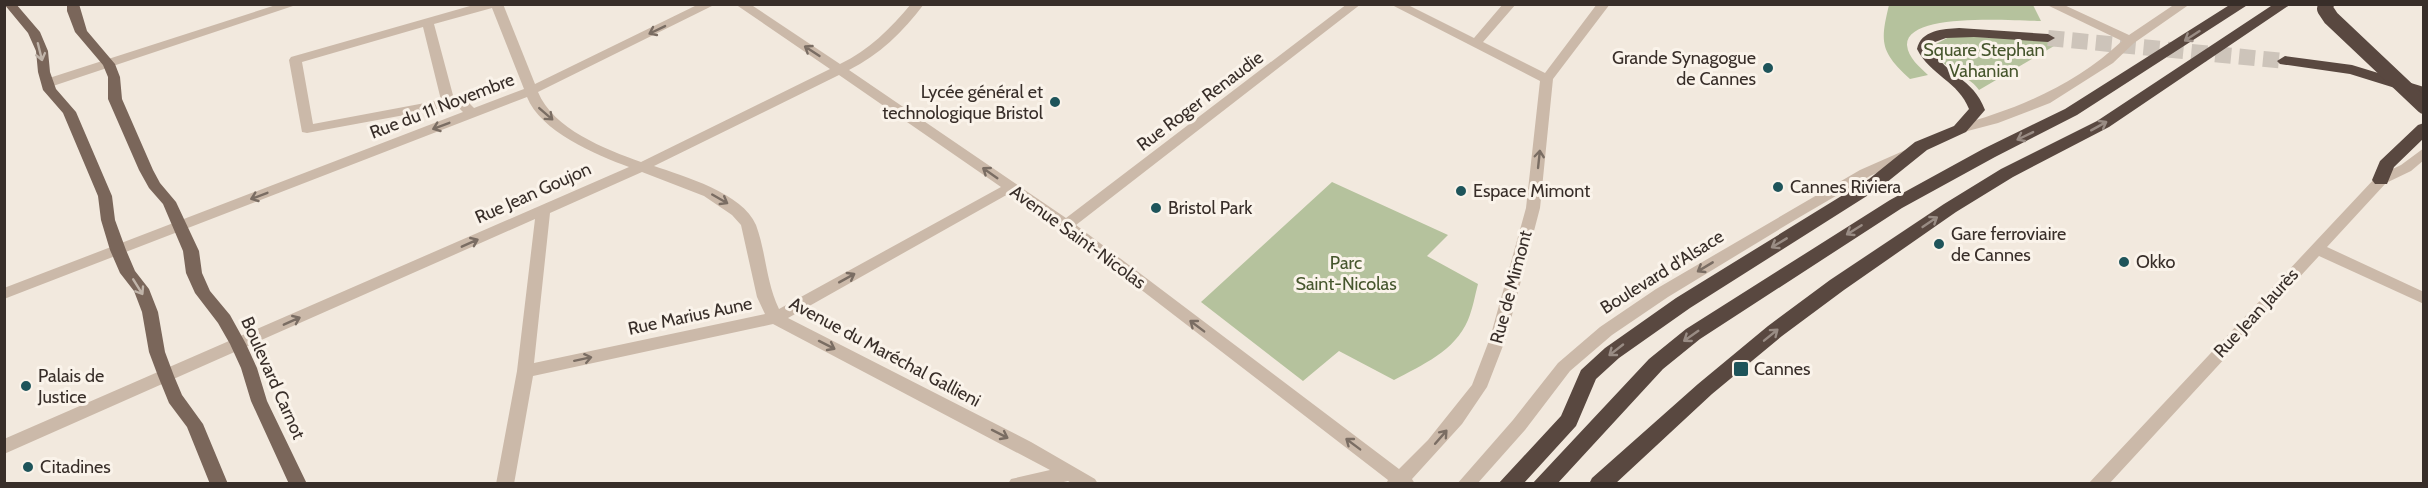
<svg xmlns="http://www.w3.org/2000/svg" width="2428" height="488" font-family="Cabin,sans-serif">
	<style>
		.green { fill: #b5c29d }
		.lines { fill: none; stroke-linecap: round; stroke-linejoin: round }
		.highway-tunnel { stroke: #cdc4ba; stroke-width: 16; stroke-dasharray: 16 8; stroke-linecap: butt }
		.street { fill: #cbb9a9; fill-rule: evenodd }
		.primary { fill: #7a665a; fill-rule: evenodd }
		.highway { fill: #594840; fill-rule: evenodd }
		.highway-bridge { stroke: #594840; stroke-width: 16 }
		.oneway { stroke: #7a6d63 }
		.oneway2 { stroke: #998c84 }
		.oneway3 { stroke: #c0b4a9 }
		.poi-dot { fill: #1e545a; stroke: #faf3ea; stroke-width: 2 }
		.labels { text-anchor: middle; stroke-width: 6; stroke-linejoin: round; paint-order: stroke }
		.park-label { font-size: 18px; fill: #46562d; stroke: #faf3ea }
		.poi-label { font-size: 18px; fill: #382e29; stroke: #faf3ea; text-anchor: start }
		.street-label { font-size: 18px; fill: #382e29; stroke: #faf3ea }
	</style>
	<rect width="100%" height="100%" fill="#f2e9de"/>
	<!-- green -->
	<g class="green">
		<path d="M1889 5H2033L2041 21C2018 21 1906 11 1907 45 1908 58 1920 67 1928 75L1910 79C1880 52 1880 42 1889 5Z"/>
		<path d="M1951 36 2050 40 2054 46 1979 90C1968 73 1934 67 1934 45Z"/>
		<path d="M1332 182 1448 235 1427 256 1478 284C1475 295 1473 308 1468 320 1455 351 1422 365 1394 380L1339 351 1303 381 1201 302Z"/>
	</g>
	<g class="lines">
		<!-- highway-tunnel -->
		<path class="highway-tunnel" d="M2048 38 2285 61"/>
		<!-- street -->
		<g class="street">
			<path d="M279 4H299L53 86 48 87 42 83 43 80Z"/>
			<path d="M477 4H503L535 84 699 4H716L538 92C553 129 605 149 641 162L830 69 735 4H750L840 64C869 50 890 29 911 4H924C903 32 879 55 849 70L1066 218 1347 4H1361L1076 225 1399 469 1428 440 1472 385 1490 338 1526 208 1540 81 1390 4H1406L1474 38 1503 4H1516L1483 42 1545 73 1597 4H1610L1553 79 1540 208 1506 338 1487 387 1462 424 1412 479 1415 484H1386L1388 480 1061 228 1010 193 788 318 1031 442 1095 479 1098 484H1073L1068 481 1055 484H1008L1011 479 1050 470 773 324 533 376 514 484H496L517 371 535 219 4 454V439L629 167C596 155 540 131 527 97L4 299V288L463 112 458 107H448L307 133 302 132 289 60 291 57ZM492 8 524 89 474 108 466 100 454 99 434 24ZM423 27 441 100 313 124 302 62ZM839 75 1001 187 779 309C766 282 766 252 756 225 743 193 683 176 654 166ZM642 172 704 196 732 215 741 225 757 297 765 314 534 363 550 213Z"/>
			<path d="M2045 4H2062L2129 35 2175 4H2190L2134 43 2113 63 2050 103 1998 123 1960 133 1955 132 1953 129 1955 126C2016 110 2075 85 2122 41Z"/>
			<path d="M1910 148 1915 149 1917 152 1915 155 1870 176 1793 221 1668 297 1612 335 1570 371 1525 430 1477 484H1457L1513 420 1558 363 1600 327 1656 289 1860 170Z"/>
			<path d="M2424 148V160L2411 171 2386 183 2327 247 2424 292V304L2319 256 2109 484H2088L2376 177 2401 165Z"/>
		</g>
		<!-- primary -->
		<g class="primary">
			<path d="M4 4H16L40 32 48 51 50 72 56 89 76 112 112 196 115 220 126 250 135 271 149 289 158 312 165 352 174 376 182 395 203 424 228 484H210L187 427 169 403 158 376 149 352 142 312 134 291 120 273 110 250 101 220 98 196 63 113 43 90 38 72 36 51 28 33Z"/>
			<path d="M67 4H79L87 31 115 64 120 77 122 99 153 170 160 183 176 202 199 251 202 273 210 291 230 315 246 344 257 368 267 401 307 484H289L251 401 241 368 230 344 218 323 195 293 186 273 183 251 163 204 149 188 139 170 108 99V77L103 65 75 32 67 11Z"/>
		</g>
		<!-- highway -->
		<g class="highway">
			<path d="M2231 4H2249L2077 115 1995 157 1902 208 1700 339 1663 369 1557 484H1532L1649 359 1686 329 1890 200 1983 149 2065 109Z"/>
			<path d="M2274 4H2291L2109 127 2013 177 1956 212 1844 290 1782 336 1712 394 1615 484H1589L1592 478 1698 384 1768 326 1830 280 1944 204 2001 169 2097 121Z"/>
			<path d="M1959 28 2048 34 2055 38 2048 42 1974 37 1946 38 1935 42 1933 49C1945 76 1973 77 1985 110L1966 132 1927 150 1881 187 1690 308 1619 358 1596 379 1576 426 1523 484H1498L1561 416 1581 370 1605 348 1676 298 1869 179 1915 142 1954 126 1969 109C1959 82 1930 75 1917 49 1921 30 1943 29 1959 28Z"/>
			<path d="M2285 56 2352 65 2424 87V97L2350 74 2280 64 2277 61Z"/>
			<path d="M2424 123V138L2394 167 2387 184H2375L2372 180 2380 161 2418 125Z"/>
		</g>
		<!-- highway-bridge -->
		<path class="highway-bridge" d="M2326 4 2325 9 2331 18 2424 106"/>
	</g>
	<!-- one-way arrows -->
	<defs><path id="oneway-shaft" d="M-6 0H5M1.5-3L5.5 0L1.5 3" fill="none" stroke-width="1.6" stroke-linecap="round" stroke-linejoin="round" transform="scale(1.5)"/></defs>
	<g class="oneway">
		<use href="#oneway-shaft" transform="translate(657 30) rotate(154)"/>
		<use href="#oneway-shaft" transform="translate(812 51) rotate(-147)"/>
		<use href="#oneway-shaft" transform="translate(546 114) rotate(41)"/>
		<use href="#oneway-shaft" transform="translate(441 126) rotate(159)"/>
		<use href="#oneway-shaft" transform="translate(1539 159) rotate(-84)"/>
		<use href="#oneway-shaft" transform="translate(990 173) rotate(-145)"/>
		<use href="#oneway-shaft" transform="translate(259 196) rotate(159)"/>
		<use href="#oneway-shaft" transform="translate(720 199) rotate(30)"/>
		<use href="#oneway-shaft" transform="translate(470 243) rotate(-24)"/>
		<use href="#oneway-shaft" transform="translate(1705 267) rotate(149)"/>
		<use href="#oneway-shaft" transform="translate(847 278) rotate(-29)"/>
		<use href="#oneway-shaft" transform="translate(292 321) rotate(-24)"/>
		<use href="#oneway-shaft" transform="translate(1197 326) rotate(-143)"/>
		<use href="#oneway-shaft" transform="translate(827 345) rotate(27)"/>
		<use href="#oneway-shaft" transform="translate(583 359) rotate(-12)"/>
		<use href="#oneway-shaft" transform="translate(1000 434) rotate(27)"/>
		<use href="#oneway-shaft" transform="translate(1441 437) rotate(-49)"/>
		<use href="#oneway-shaft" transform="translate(1353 444) rotate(-143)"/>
	</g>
	<g class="oneway2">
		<use href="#oneway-shaft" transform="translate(2192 36) rotate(147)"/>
		<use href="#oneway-shaft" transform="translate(2099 126) rotate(-29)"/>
		<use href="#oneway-shaft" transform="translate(2025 136) rotate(154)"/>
		<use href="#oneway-shaft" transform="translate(1930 222) rotate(-34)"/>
		<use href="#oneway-shaft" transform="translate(1854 230) rotate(148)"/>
		<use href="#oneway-shaft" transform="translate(1779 243) rotate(149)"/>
		<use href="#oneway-shaft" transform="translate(1771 335) rotate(-39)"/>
		<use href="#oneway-shaft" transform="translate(1691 336) rotate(145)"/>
		<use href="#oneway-shaft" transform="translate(1616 350) rotate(142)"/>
	</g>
	<g class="oneway3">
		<use href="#oneway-shaft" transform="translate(40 52) rotate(76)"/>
		<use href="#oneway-shaft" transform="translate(138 287) rotate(58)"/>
	</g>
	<!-- markers -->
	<g class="poi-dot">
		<circle cx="1768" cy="68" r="6"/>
		<circle cx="1055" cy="102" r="6"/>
		<circle cx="1778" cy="187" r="6"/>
		<circle cx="1461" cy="191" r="6"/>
		<circle cx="1156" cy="208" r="6"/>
		<circle cx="1939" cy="244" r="6"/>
		<circle cx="2124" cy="262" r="6"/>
		<rect x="1733" y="361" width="16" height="16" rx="3"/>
		<circle cx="26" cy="386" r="6"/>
		<circle cx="28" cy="467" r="6"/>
	</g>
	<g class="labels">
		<!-- park labels -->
		<g class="park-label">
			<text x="1984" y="56">Square Stephan<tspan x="1984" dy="21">Vahanian</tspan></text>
			<text x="1346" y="269">Parc<tspan x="1346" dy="21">Saint-Nicolas</tspan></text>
		</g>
		<!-- poi labels -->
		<g class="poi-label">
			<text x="1756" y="64" text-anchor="end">Grande Synagogue<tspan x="1756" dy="21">de Cannes</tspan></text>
			<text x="1043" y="98" text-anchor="end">Lycée général et<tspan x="1043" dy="21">technologique Bristol</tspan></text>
			<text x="1790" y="193">Cannes Riviera</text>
			<text x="1473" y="197">Espace Mimont</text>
			<text x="1168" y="214">Bristol Park</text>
			<text x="1951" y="240">Gare ferroviaire<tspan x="1951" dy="21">de Cannes</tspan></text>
			<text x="2136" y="268">Okko</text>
			<text x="1754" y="375">Cannes</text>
			<text x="38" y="382">Palais de<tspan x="38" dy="21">Justice</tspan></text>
			<text x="40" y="473">Citadines</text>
		</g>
		<!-- street labels -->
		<g class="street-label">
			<text transform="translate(1200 101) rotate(-37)" y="6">Rue Roger Renaudie</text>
			<text transform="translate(442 106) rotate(-21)" y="6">Rue du 11 Novembre</text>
			<text transform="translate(533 193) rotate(-24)" y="6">Rue Jean Goujon</text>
			<text transform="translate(1078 237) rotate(36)" y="6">Avenue Saint-Nicolas</text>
			<text transform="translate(1662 272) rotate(-32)" y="6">Boulevard d'Alsace</text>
			<text transform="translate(1511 287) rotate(-75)" y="6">Rue de Mimont</text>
			<text transform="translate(2256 313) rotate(-47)" y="6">Rue Jean Jaurès</text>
			<text transform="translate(690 316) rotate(-12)" y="6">Rue Marius Aune</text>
			<text transform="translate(885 352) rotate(28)" y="6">Avenue du Maréchal Gallieni</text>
			<text transform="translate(273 378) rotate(66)" y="6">Boulevard Carnot</text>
		</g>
	</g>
	<!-- border -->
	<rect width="2428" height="488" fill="none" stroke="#382e29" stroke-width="12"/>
</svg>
